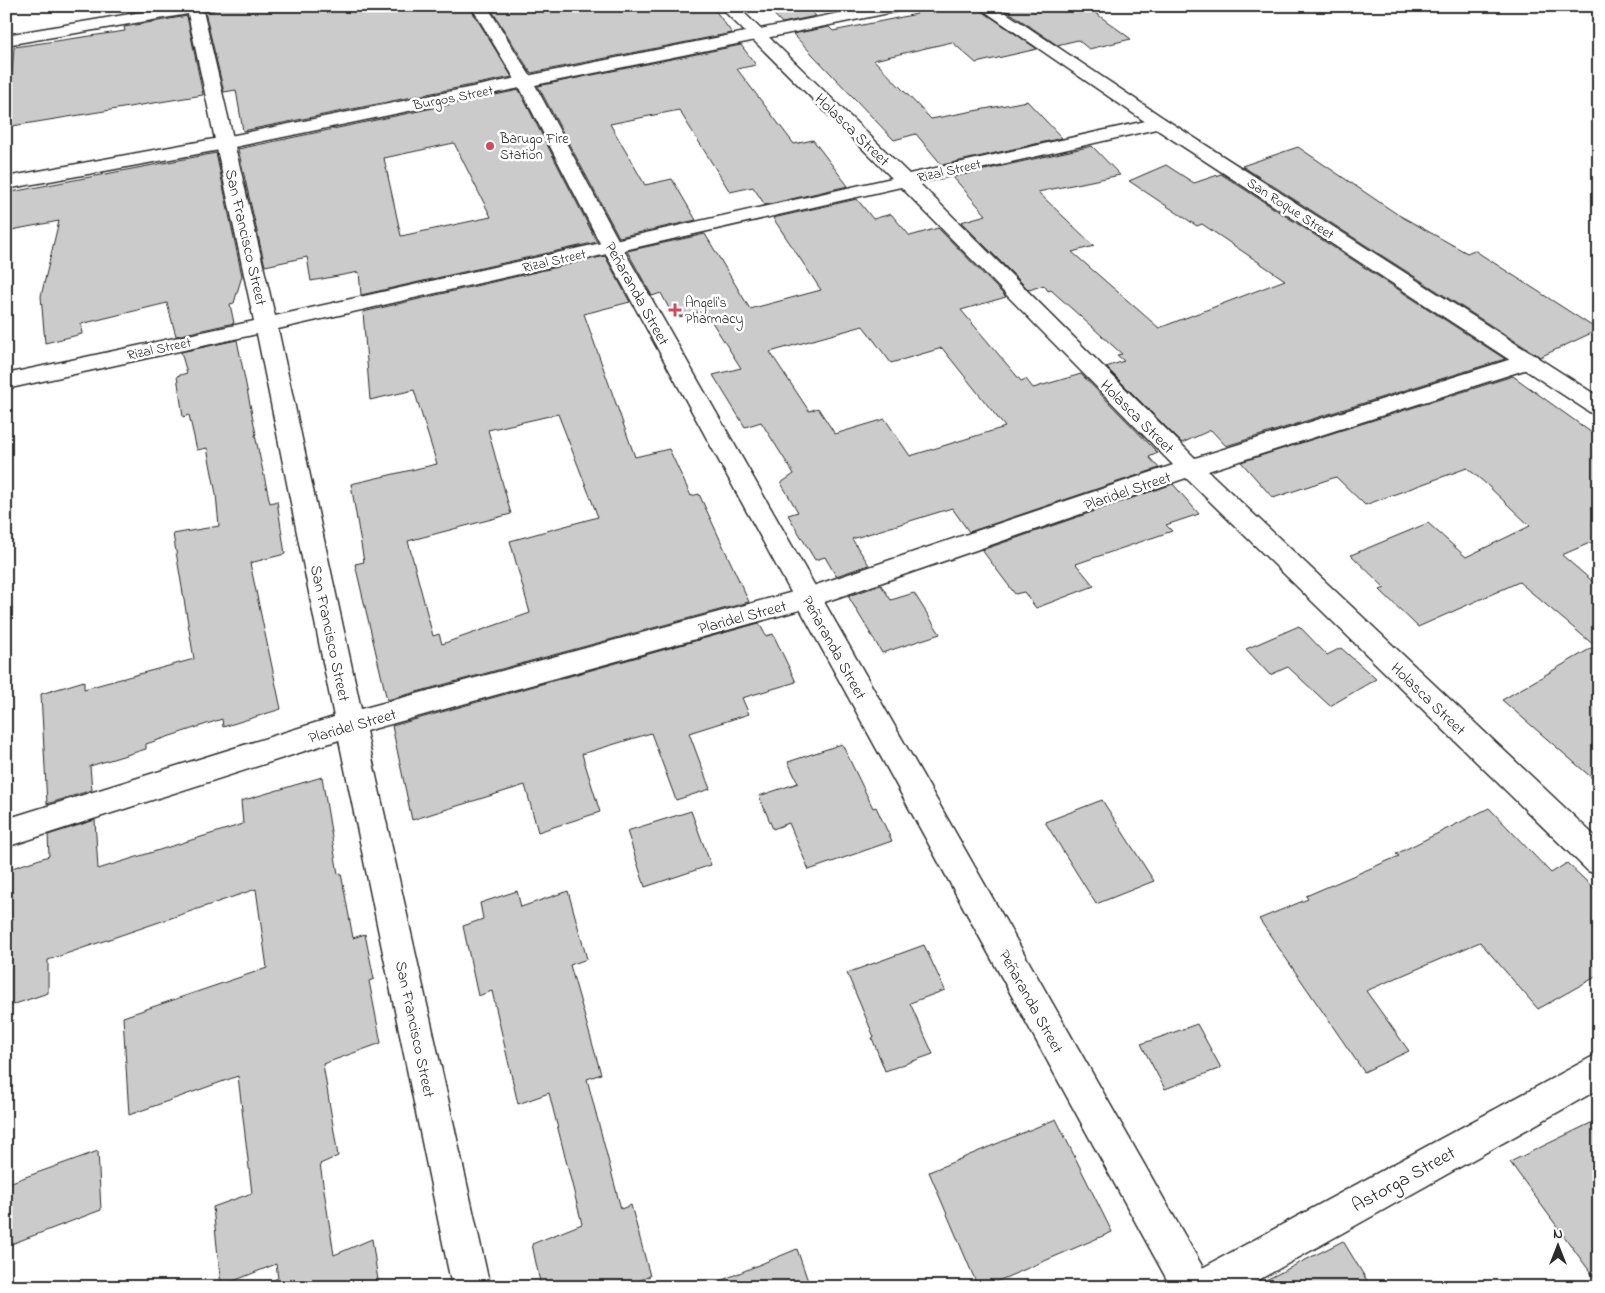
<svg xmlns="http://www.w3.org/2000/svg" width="1605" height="1293" font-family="'Indie Flower',sans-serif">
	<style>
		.building { fill: #cbcbcb; stroke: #2b2b2b; fill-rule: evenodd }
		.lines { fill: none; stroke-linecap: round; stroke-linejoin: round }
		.minor-casing { stroke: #2b2b2b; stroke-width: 3 }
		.tertiary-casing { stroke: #2b2b2b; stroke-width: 3 }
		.minor { fill: #fff; fill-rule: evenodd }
		.tertiary { fill: #fff; fill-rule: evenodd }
		.poi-dot { fill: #d1495b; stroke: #fff; stroke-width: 2 }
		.labels { text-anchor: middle; stroke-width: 5; stroke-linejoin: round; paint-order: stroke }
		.far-street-label { font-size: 14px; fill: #2b2b2b; stroke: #fff }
		.far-poi-label { font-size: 14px; fill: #2b2b2b; stroke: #fff; text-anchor: start }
		.street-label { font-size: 16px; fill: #2b2b2b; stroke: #fff }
		.near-street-label { font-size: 19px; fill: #2b2b2b; stroke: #fff }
	</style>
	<rect width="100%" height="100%" fill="#fff"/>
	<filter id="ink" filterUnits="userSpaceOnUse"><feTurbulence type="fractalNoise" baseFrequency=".02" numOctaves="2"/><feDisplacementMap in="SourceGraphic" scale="10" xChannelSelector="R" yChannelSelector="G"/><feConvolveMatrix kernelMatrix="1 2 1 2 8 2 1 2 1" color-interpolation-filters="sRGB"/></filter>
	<g filter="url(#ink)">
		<!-- building -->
		<g class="building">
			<path d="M121 6H164L122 13Z"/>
			<path d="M217 6H469L512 77 243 131 236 90 224 92 205 12 213 11Z"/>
			<path d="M489 6H712L732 33 531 73Z"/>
			<path d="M766 6H806L816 16 782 23Z"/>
			<path d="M909 6H975L1037 49 976 63 952 42 874 60 931 119 1027 101 1062 138 942 165 916 134 894 140 793 34 829 27 833 31 917 14Z"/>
			<path d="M1000 6H1086L1131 39 1089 49 1078 40 1057 45Z"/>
			<path d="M187 16 203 95 6 127V88H11L14 47 125 31 124 27Z"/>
			<path d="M741 45 756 65 737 69 794 144 813 140 848 186 765 205 753 187 730 192 679 110 610 124 645 185 672 179 696 220 619 237 538 86Z"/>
			<path d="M519 90 597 242 361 295 359 272 311 281 307 257 265 266 238 149ZM454 143 491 217 401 236 384 158Z"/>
			<path d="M1092 146 1120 175 1038 192 1094 246 1072 252 1159 328 1285 280 1202 224 1197 226 1129 181 1166 165 1194 183 1221 174 1505 359 1226 446 1211 430 1182 443 1106 367 1124 361 1117 355 1122 354 1051 290 1048 291 1044 285 1029 290 961 222 986 215 953 177Z"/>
			<path d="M1298 147 1397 214 1467 253 1474 250 1598 330 1540 357 1242 166Z"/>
			<path d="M216 153 242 276 234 303 230 304 234 323 176 336 167 303 81 324 82 334 45 343 41 296 59 221 6 231V193Z"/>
			<path d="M857 199 873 219 891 214 910 236 938 228 1006 297 961 310 1021 381 1026 379 1033 388 1081 374 1158 453 1149 457 1159 468 969 532 952 508 852 539 869 565 836 576 825 557 815 560 788 515 798 512 781 483 794 474 761 422 745 427 713 375 741 368 705 311 674 318 661 293 652 296 627 251 705 234 750 309 821 290 773 218ZM863 326 891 363 942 348 1005 427 910 456 885 419 835 434 818 408 809 411 770 352Z"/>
			<path d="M605 256 630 302 584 314 635 457 669 449 691 496 699 494 749 602 387 700 355 564 364 562 351 484 437 464 414 390 370 400 363 312ZM558 414 598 517 510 541 530 613 442 644 439 634 433 636 408 541 511 514 488 430Z"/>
			<path d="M237 340 256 434 255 435 270 503 277 501 285 554 250 563 281 709 223 727 222 719 146 744V749L90 766 92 790 47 804 41 694 84 681V689L194 659 173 534 219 526 216 494 207 448 197 450 189 415 183 417 177 376 187 373 181 352Z"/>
			<path d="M1513 376 1599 438V539L1562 555 1599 587V784L1502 700 1595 646 1519 582 1418 627 1380 590 1385 588 1351 555 1428 523 1466 557 1530 526 1485 483 1467 468 1365 505 1336 477 1273 498 1241 462Z"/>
			<path d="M1173 484 1199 514 1166 525 1172 531 1076 564 1094 586 1036 608 1024 592 1015 594 982 550Z"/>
			<path d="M881 585 891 600 914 593 940 634 882 653 848 596Z"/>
			<path d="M759 623 766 636 773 634 796 682 742 698 749 714 689 733 710 789 676 800 651 733 582 754 600 812 538 832 525 785 412 820 392 726Z"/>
			<path d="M1299 626 1327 655 1341 648 1376 679 1330 706 1288 667 1270 675 1246 649Z"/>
			<path d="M842 744 873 808 876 807 892 841 809 870 789 823 773 829 759 796 798 783 788 762Z"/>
			<path d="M322 777 338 874 341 873 353 938 365 934 374 979 369 981 381 1043 323 1064 338 1156 320 1164 334 1255 372 1239 379 1287H258L278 1278 276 1264 221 1286 213 1207 252 1193 238 1076 129 1115 123 1017 267 968 256 889 48 960V993L6 1007V870L49 856 48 835 95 820 98 869 243 824 241 801Z"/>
			<path d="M1102 800 1154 881 1096 904 1045 822Z"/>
			<path d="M1489 808 1551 873 1567 863 1599 893V975L1538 1009 1480 942 1366 991 1409 1051 1364 1072 1259 919 1308 899 1306 896 1399 856 1396 854Z"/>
			<path d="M691 811 711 865 645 887 627 831Z"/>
			<path d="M517 891 521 907 568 891 587 959 570 965 601 1074 587 1079 621 1209 631 1205 650 1276 624 1287H541L532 1244 582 1224 549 1093 518 1104 492 991 478 996 463 926 483 919 480 903Z"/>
			<path d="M924 945 945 990 910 1003 933 1054 885 1071 872 1038 874 1037 847 973Z"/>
			<path d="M1197 1024 1221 1068 1165 1089 1141 1044Z"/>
			<path d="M1056 1119 1112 1232 984 1287H978L929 1172Z"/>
			<path d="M1599 1119V1284L1510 1162Z"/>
			<path d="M98 1151 101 1210 6 1246V1184Z"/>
			<path d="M1343 1241 1371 1287H1252Z"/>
			<path d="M797 1249 810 1287H708V1286Z"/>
		</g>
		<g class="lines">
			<!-- minor casing -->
			<g class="minor-casing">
				<g id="minor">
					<path d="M177 6H215L213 9 203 11 275 316 892 178 719 6H737L909 174 1159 118 1165 119 1168 123 1165 127 919 183 1195 458 1521 356 1529 354 1537 356 1540 361 1537 366 1208 471 1599 840V875L1588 871 1186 478 807 608 366 731 490 1287H452L339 740 6 847V819L334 717 257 334 6 389V374L254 321 188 14 6 45V35ZM901 187 1173 465 804 589 361 709 278 329Z"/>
					<path d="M471 6H487L534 82 531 86 525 87 519 86Z"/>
					<path d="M1599 1053V1089L1246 1287H1188L1193 1273Z"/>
				</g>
			</g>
			<!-- tertiary casing -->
			<g class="tertiary-casing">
				<g id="tertiary">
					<path d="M874 6H907L905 9 899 11 535 85 622 247 1206 1273 1211 1287H1171L602 247 520 88 225 149 6 189V177L225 137Z"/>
					<path d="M977 6H996L1165 119 1599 397V416L1591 413 1153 127Z"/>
				</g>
			</g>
			<!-- minor -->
			<use href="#minor" class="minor"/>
			<!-- tertiary -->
			<use href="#tertiary" class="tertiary"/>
		</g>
	</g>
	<!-- markers -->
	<g class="poi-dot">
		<circle cx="490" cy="146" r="5"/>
		<path d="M672.5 302.5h5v5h5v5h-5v5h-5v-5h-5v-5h5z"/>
	</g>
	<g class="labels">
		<!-- far-street labels -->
		<g class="far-street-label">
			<text transform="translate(453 97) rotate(-11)" y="5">Burgos Street</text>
			<text transform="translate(949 170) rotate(-13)" y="5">Rizal Street</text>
			<text transform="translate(1291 208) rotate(33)" y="5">San Roque Street</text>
			<text transform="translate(554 260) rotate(-13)" y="5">Rizal Street</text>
			<text transform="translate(159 348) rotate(-12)" y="5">Rizal Street</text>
		</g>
		<!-- far-poi labels -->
		<g class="far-poi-label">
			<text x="500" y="143">Barugo Fire<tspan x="500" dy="16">Station</tspan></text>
			<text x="685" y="307">Angeli's<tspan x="685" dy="16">Pharmacy</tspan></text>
		</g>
		<!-- street labels -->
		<g class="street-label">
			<text transform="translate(853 129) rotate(44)" y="6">Holasca Street</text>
			<text transform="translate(247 237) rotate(77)" y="6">San Francisco Street</text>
			<text transform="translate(638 293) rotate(61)" y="6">Peñaranda Street</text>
			<text transform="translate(1138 416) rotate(45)" y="6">Holasca Street</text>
			<text transform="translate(1127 490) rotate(-19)" y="6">Plaridel Street</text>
			<text transform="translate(742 616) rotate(-15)" y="6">Plaridel Street</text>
			<text transform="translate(331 633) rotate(78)" y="6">San Francisco Street</text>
			<text transform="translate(835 647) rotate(61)" y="6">Peñaranda Street</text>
			<text transform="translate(1429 698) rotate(44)" y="6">Holasca Street</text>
			<text transform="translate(352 725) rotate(-16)" y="6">Plaridel Street</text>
			<text transform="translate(1032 1001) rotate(61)" y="6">Peñaranda Street</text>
			<text transform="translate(416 1029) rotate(78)" y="6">San Francisco Street</text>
		</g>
		<!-- near-street labels -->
		<g class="near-street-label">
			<text transform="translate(1403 1178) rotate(-29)" y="7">Astorga Street</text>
		</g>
	</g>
	<!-- margin -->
	<rect width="1605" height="1293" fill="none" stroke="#fff" stroke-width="25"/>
	<rect x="12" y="12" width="1580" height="1268" fill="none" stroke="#2b2b2b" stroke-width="2" filter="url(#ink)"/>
	<!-- north arrow -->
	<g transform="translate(1558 1246)" stroke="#ffffff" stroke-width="4" paint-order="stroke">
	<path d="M0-4L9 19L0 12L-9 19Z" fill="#2b2b2b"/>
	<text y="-8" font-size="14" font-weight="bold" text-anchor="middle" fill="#2b2b2b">N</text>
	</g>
</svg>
